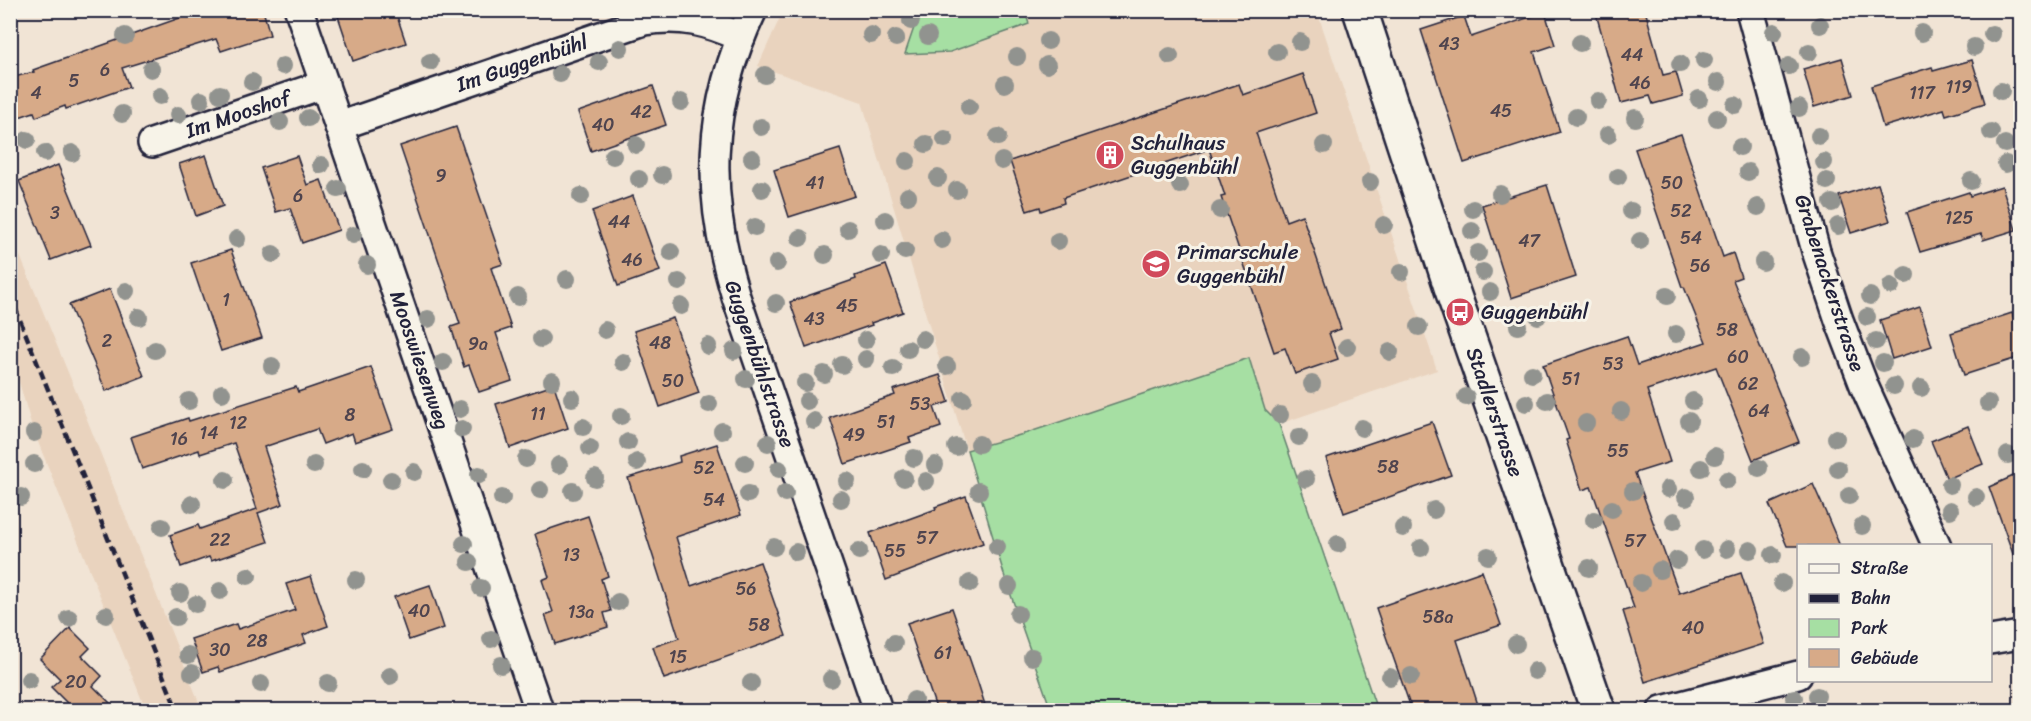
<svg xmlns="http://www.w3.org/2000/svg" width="2031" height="721" font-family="Sriracha,sans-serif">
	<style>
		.built { fill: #e9d3be }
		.green { fill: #a6dfa3; stroke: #64806f; stroke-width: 1.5 }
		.building { fill: #d7aa88; stroke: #22223b; stroke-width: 1.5 }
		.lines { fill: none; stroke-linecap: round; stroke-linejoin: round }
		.street-casing { stroke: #22223b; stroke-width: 32 }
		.secondary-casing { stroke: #22223b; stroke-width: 38 }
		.street { stroke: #f7f3e8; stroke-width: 27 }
		.secondary { stroke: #f7f3e8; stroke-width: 33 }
		.rail { stroke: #22223b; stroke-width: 4.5; stroke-dasharray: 9 4.5; stroke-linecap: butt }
		.tree { fill: #91938f }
		.labels { text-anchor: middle; stroke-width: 6; stroke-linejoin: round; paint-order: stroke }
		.number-label { font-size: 18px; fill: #4f444e }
		.street-label { font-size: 21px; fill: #22223b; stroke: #f7f3e8 }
		.poi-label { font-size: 21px; fill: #22223b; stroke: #f7f3e8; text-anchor: start }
	</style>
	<rect width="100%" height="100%" fill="#f1e4d5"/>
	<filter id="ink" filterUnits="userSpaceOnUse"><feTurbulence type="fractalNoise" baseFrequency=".0167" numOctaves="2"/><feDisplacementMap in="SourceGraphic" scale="12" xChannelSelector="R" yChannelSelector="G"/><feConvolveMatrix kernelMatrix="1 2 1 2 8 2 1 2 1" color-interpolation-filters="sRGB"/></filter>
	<g filter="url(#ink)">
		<!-- built -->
		<g class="built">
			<path d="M783 11H1317L1437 370 1279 424 1377 710H1051L1006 581 862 102 758 66Z"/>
			<path d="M11 234 79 399 202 710H146L32 427 11 354Z"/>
		</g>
		<!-- green -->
		<g class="green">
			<path d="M920 10 1025 11 1029 24 950 52 905 54Z"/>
			<path d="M1249 358 1265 410 1279 424 1377 710H1051L1006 581 967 450 1027 433Z"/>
		</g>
		<!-- building -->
		<g class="building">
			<path d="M202 10H263L270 35 221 51 216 39 122 68 129 87 66 109 65 106 36 117 34 112 10 120V78L34 72 33 70Z"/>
			<path d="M336 10H395L406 43 353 61Z"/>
			<path d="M1595 10H1645L1663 75 1676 72 1683 96 1653 104 1650 96 1621 103Z"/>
			<path d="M1545 12 1555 45 1534 52 1560 132 1464 163 1421 30 1464 16 1471 37Z"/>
			<path d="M1842 58 1853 95 1814 107 1803 69Z"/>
			<path d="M1972 60 1985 103 1946 115 1944 109 1883 127 1871 86 1932 67 1933 71Z"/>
			<path d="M1303 74 1316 113 1256 133 1286 221 1302 215 1341 329 1329 333 1338 359 1295 374 1285 348 1274 352 1221 197 1225 196 1209 149 1063 198 1064 203 1041 211 1040 207 1027 211 1010 161 1239 84 1243 95Z"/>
			<path d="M653 86 666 125 591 151 578 112Z"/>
			<path d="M456 127 503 264 491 268 511 328 496 333 512 381 479 392 469 365 464 367 451 327 460 324 400 146Z"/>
			<path d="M1681 134 1723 257 1733 253 1741 277 1733 280 1799 442 1753 460 1716 367 1647 390 1670 462 1635 473 1679 593 1741 573 1764 644 1645 682 1623 611 1634 608 1591 487 1582 490 1566 440 1569 439 1543 365 1627 336 1637 365 1706 342 1684 287H1682L1635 149Z"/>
			<path d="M840 149 855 196 789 217 774 170Z"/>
			<path d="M206 155 223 206 196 216 179 164Z"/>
			<path d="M297 156 307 185 321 180 339 230 302 243 290 208 276 212 261 168Z"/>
			<path d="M58 165 91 245 51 260 19 181Z"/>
			<path d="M1878 184 1890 221 1851 233 1839 196Z"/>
			<path d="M1547 185 1576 277 1511 298 1482 205Z"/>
			<path d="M2002 186 2016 230 1983 240 1981 234 1920 252 1907 212 1969 192 1970 196Z"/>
			<path d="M633 196 660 271 618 286 592 211Z"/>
			<path d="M231 250 262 338 221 351 191 263Z"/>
			<path d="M886 265 903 312 871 323 872 325 806 348 790 302 856 279 855 276Z"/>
			<path d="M110 289 144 376 106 391 69 305Z"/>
			<path d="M1920 307 1932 346 1892 359 1880 320Z"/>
			<path d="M2012 313 2020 339V357L1964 375 1951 333Z"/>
			<path d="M673 318 699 393 660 407 634 331Z"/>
			<path d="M371 367 393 429 355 442 352 433 323 444 317 429 264 447 283 504 258 513 268 542 211 561 209 557 181 567 170 535 198 525 200 529 257 509 234 443 200 454 199 450 142 469 131 437 188 418 189 421 296 387 298 392Z"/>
			<path d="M940 375 949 402 934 407 941 427 909 438 911 442 845 464 830 418 895 395 893 390Z"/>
			<path d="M554 385 568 428 510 448 496 404Z"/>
			<path d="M1432 422 1451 475 1344 513 1326 458Z"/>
			<path d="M1968 426 1983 464 1947 479 1931 441Z"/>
			<path d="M717 444 741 515 676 537 691 586 760 562 786 636 664 679 653 647 679 638 628 478 680 462 679 456Z"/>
			<path d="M2020 473V565H2017L1989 487Z"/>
			<path d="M1813 484 1825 511 1840 546H1787L1769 504Z"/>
			<path d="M966 496 983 543 886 580 870 533 936 509 935 507Z"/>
			<path d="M588 516 608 576 601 579 611 611 604 613 608 627 555 644 545 615 553 612 542 580 549 577 535 534Z"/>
			<path d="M1482 571 1501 625 1457 640 1480 711H1412L1376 608Z"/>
			<path d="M311 576 328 626 303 635 306 643 220 672 218 667 203 672 191 639 236 624 238 629 295 610 286 584Z"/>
			<path d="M430 585 444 628 409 640 394 597Z"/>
			<path d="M952 608 978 683 987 711H937L907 623Z"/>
			<path d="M70 628 90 648 82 656 102 676 93 686 118 711H75L51 687 60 679 40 659Z"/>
		</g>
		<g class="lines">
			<!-- street casing -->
			<g class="street-casing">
				<g id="street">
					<path d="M299 10 539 710"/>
					<path d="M753 10C706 108 705 194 736 297L878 710"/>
					<path d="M1750 10 1816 251 1839 320 1865 388 1937 546"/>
					<path d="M339 126 644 21C682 15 706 22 741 37"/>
					<path d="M152 143 325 84"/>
					<path d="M1990 640 2020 635"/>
					<path d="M1662 710 1798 675"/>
				</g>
			</g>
			<!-- secondary casing -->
			<g class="secondary-casing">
				<path id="secondary" d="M1360 10 1452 290 1598 710"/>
			</g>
			<!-- street -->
			<use href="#street" class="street"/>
			<!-- secondary -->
			<use href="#secondary" class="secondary"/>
			<!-- rail -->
			<path class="rail" d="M10 295 177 710"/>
		</g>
		<!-- trees -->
		<g class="tree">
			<circle cx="911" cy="21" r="9"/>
			<circle cx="1820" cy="25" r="9"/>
			<circle cx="1774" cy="32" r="9"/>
			<circle cx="1922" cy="33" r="9"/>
			<circle cx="1992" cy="34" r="9"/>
			<circle cx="871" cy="35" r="9"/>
			<circle cx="125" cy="36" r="9"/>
			<circle cx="928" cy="36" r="9"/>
			<circle cx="896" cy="38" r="9"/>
			<circle cx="1048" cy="41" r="9"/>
			<circle cx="1300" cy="42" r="9"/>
			<circle cx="1580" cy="43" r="9"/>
			<circle cx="1974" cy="47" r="9"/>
			<circle cx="620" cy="48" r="9"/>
			<circle cx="1277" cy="52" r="9"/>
			<circle cx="1809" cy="52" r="9"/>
			<circle cx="1170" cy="56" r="9"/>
			<circle cx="1017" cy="57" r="9"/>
			<circle cx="1704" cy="60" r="9"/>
			<circle cx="430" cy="62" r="9"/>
			<circle cx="599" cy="62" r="9"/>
			<circle cx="1680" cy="64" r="9"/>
			<circle cx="1047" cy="65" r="9"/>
			<circle cx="283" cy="66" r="9"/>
			<circle cx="1789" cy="66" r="9"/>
			<circle cx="151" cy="69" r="9"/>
			<circle cx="560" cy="74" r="9"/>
			<circle cx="765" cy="75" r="9"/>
			<circle cx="252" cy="82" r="9"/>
			<circle cx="1718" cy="82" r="9"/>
			<circle cx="1005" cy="84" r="9"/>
			<circle cx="2001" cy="91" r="9"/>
			<circle cx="220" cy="94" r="9"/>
			<circle cx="160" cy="96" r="9"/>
			<circle cx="1699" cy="99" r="9"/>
			<circle cx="201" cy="100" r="9"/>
			<circle cx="1598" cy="101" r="9"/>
			<circle cx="681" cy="102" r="9"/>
			<circle cx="1735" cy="105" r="9"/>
			<circle cx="969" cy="107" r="9"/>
			<circle cx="1799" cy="108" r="9"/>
			<circle cx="122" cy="114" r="9"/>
			<circle cx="178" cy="115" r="9"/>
			<circle cx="1576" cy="117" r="9"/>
			<circle cx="308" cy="118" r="9"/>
			<circle cx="1635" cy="118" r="9"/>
			<circle cx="1717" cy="118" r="9"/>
			<circle cx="280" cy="122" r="9"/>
			<circle cx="761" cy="127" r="9"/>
			<circle cx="1991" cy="132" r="9"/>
			<circle cx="1608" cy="135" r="9"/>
			<circle cx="1819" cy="136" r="9"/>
			<circle cx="998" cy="137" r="9"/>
			<circle cx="945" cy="139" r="9"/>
			<circle cx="27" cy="140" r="9"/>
			<circle cx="926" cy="144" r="9"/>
			<circle cx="2005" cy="144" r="9"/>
			<circle cx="636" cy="145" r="9"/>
			<circle cx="1324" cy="145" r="9"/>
			<circle cx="1740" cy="147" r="9"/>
			<circle cx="45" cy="153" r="9"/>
			<circle cx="72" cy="153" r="9"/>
			<circle cx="613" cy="156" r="9"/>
			<circle cx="752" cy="158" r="9"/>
			<circle cx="907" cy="161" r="9"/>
			<circle cx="1002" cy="161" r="9"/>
			<circle cx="1824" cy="162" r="9"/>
			<circle cx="2006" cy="164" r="9"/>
			<circle cx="321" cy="165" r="9"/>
			<circle cx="1748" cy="172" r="9"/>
			<circle cx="662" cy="175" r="9"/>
			<circle cx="1618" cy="177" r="9"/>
			<circle cx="938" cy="178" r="9"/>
			<circle cx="639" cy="179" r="9"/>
			<circle cx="1827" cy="181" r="9"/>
			<circle cx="1971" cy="181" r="9"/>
			<circle cx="1370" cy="182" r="9"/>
			<circle cx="1180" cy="185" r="9"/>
			<circle cx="338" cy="189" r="9"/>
			<circle cx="762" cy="189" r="9"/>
			<circle cx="957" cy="190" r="9"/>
			<circle cx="1500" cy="194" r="9"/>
			<circle cx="581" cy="196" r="9"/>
			<circle cx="908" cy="196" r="9"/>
			<circle cx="1832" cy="203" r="9"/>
			<circle cx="1758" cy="207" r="9"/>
			<circle cx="1473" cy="209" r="9"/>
			<circle cx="1220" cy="210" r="9"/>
			<circle cx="1631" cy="211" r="9"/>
			<circle cx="885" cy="220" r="9"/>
			<circle cx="1384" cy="225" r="9"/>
			<circle cx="1838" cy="226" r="9"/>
			<circle cx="755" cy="227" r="9"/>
			<circle cx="848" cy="229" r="9"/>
			<circle cx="1472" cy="231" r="9"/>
			<circle cx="353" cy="235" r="9"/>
			<circle cx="800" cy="238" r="9"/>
			<circle cx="237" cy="239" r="9"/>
			<circle cx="942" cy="240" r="9"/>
			<circle cx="1058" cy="241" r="9"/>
			<circle cx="1640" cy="241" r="9"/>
			<circle cx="905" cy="251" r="9"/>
			<circle cx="671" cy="252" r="9"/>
			<circle cx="1478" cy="253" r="9"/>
			<circle cx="273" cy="254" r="9"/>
			<circle cx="825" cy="255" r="9"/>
			<circle cx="881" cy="255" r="9"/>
			<circle cx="1763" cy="262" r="9"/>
			<circle cx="777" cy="263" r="9"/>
			<circle cx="367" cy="265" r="9"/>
			<circle cx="1401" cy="272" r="9"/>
			<circle cx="1483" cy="272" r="9"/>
			<circle cx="1906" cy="275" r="9"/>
			<circle cx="567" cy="279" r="9"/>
			<circle cx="679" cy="282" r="9"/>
			<circle cx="1891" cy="286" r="9"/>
			<circle cx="126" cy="291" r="9"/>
			<circle cx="1490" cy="292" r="9"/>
			<circle cx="1667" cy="296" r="9"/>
			<circle cx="1870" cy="296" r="9"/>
			<circle cx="518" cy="297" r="9"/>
			<circle cx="776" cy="303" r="9"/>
			<circle cx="681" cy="306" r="9"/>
			<circle cx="1538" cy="316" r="9"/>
			<circle cx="139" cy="317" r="9"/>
			<circle cx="1867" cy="317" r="9"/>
			<circle cx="428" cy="319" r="9"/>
			<circle cx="1518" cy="326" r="9"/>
			<circle cx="1419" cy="327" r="9"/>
			<circle cx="605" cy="330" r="9"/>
			<circle cx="1676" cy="334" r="9"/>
			<circle cx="541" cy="339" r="9"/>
			<circle cx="923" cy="339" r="9"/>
			<circle cx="866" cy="340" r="9"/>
			<circle cx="1876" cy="341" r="9"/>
			<circle cx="708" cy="346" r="9"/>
			<circle cx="1347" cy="347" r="9"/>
			<circle cx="908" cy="349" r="9"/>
			<circle cx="155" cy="350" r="9"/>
			<circle cx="734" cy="351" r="9"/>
			<circle cx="1390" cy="352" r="9"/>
			<circle cx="1802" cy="357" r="9"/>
			<circle cx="866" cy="359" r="9"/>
			<circle cx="443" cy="362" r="9"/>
			<circle cx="623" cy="362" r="9"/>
			<circle cx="1883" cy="363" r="9"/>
			<circle cx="842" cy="365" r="9"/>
			<circle cx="272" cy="366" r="9"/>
			<circle cx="947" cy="366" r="9"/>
			<circle cx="893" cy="368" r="9"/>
			<circle cx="824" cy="374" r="9"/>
			<circle cx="1532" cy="374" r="9"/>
			<circle cx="746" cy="379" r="9"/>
			<circle cx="552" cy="381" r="9"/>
			<circle cx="805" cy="383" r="9"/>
			<circle cx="1312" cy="384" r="9"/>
			<circle cx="1894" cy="386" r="9"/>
			<circle cx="1921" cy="388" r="9"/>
			<circle cx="222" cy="393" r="9"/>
			<circle cx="1466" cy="397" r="9"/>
			<circle cx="572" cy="398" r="9"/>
			<circle cx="963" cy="399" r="9"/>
			<circle cx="189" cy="401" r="9"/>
			<circle cx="807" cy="401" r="9"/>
			<circle cx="1547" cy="401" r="9"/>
			<circle cx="1693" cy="401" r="9"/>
			<circle cx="1526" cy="403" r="9"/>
			<circle cx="1988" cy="403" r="9"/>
			<circle cx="709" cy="404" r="9"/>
			<circle cx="460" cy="409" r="9"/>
			<circle cx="1621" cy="411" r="9"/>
			<circle cx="1280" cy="415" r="9"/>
			<circle cx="621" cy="416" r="9"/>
			<circle cx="814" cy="421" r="9"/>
			<circle cx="1689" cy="421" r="9"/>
			<circle cx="1586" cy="423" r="9"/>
			<circle cx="583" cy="427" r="9"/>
			<circle cx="1362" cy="428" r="9"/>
			<circle cx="462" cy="429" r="9"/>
			<circle cx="722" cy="431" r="9"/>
			<circle cx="34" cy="433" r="9"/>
			<circle cx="1299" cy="437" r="9"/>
			<circle cx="1836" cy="438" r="9"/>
			<circle cx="1913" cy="439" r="9"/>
			<circle cx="628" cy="442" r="9"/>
			<circle cx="768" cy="443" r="9"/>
			<circle cx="979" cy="444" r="9"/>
			<circle cx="956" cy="447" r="9"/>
			<circle cx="590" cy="448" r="9"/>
			<circle cx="2008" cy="455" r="9"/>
			<circle cx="1715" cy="456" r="9"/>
			<circle cx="914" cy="458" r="9"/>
			<circle cx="526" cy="459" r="9"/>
			<circle cx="637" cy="462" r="9"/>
			<circle cx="745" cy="463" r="9"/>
			<circle cx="34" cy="464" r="9"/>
			<circle cx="314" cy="465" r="9"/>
			<circle cx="559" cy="465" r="9"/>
			<circle cx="935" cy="465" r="9"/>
			<circle cx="1701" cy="468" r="9"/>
			<circle cx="1759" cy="468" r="9"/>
			<circle cx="363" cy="469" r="9"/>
			<circle cx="779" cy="469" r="9"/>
			<circle cx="1838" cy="469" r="9"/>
			<circle cx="414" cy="472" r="9"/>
			<circle cx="479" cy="475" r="9"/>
			<circle cx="595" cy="478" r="9"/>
			<circle cx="904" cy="478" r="9"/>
			<circle cx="1306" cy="479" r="9"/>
			<circle cx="225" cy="480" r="9"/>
			<circle cx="391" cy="480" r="9"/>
			<circle cx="1727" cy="480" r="9"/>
			<circle cx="847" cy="481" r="9"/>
			<circle cx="926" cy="481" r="9"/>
			<circle cx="1950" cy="485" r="9"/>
			<circle cx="1668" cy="489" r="9"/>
			<circle cx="540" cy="490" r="9"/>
			<circle cx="573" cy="491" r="9"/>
			<circle cx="979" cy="491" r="9"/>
			<circle cx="1633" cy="491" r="9"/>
			<circle cx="785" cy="493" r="9"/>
			<circle cx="748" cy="494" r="9"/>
			<circle cx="1849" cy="496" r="9"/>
			<circle cx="21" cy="497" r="9"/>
			<circle cx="1686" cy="497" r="9"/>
			<circle cx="1976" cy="497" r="9"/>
			<circle cx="502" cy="498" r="9"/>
			<circle cx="841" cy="499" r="9"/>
			<circle cx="192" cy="504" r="9"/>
			<circle cx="1612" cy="509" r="9"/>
			<circle cx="1434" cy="510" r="9"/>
			<circle cx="1950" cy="510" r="9"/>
			<circle cx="1594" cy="520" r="9"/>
			<circle cx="1674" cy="521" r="9"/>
			<circle cx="1862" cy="526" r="9"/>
			<circle cx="162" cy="527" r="9"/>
			<circle cx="1403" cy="528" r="9"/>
			<circle cx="464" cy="544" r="9"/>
			<circle cx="1338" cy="544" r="9"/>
			<circle cx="774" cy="547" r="9"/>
			<circle cx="997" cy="547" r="9"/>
			<circle cx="1421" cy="548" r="9"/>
			<circle cx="1727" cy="549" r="9"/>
			<circle cx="1703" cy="550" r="9"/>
			<circle cx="1750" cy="550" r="9"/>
			<circle cx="859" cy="551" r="9"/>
			<circle cx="796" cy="552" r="9"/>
			<circle cx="1773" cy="555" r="9"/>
			<circle cx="1488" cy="556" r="9"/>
			<circle cx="1677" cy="560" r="9"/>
			<circle cx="469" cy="562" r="9"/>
			<circle cx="1589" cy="568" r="9"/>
			<circle cx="1660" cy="570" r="9"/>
			<circle cx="248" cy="576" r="9"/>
			<circle cx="356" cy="580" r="9"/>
			<circle cx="970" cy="583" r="9"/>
			<circle cx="1641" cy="583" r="9"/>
			<circle cx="1782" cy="583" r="9"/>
			<circle cx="1009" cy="586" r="9"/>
			<circle cx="481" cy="588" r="9"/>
			<circle cx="220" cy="591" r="9"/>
			<circle cx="180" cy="593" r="9"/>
			<circle cx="618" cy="602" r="9"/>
			<circle cx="196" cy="604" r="9"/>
			<circle cx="1018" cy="614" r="9"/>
			<circle cx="106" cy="615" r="9"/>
			<circle cx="176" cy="617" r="9"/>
			<circle cx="69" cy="618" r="9"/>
			<circle cx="491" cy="639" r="9"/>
			<circle cx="894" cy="643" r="9"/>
			<circle cx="1516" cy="644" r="9"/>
			<circle cx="188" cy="655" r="9"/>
			<circle cx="1032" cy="657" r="9"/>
			<circle cx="501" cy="665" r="9"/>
			<circle cx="1535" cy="671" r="9"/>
			<circle cx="192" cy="673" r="9"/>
			<circle cx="390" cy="676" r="9"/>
			<circle cx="1411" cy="676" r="9"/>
			<circle cx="1390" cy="677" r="9"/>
			<circle cx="831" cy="679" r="9"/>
			<circle cx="29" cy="680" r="9"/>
			<circle cx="328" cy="683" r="9"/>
			<circle cx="751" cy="683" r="9"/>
			<circle cx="261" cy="684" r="9"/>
			<circle cx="1817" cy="696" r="9"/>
			<circle cx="1794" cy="698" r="9"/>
			<circle cx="914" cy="700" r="9"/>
		</g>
	</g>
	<!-- icons -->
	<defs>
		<g id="building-disc" transform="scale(1.5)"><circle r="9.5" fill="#d1495b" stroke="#f7f3e8"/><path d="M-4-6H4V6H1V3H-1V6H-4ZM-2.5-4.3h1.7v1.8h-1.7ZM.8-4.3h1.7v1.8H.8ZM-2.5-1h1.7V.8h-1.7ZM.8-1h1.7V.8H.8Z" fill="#fff"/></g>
		<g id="school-disc" transform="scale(1.5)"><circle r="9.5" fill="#d1495b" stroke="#f7f3e8"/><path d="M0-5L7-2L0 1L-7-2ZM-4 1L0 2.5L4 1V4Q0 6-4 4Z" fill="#fff"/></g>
		<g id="bus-disc" transform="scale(1.5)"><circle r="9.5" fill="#d1495b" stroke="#f7f3e8"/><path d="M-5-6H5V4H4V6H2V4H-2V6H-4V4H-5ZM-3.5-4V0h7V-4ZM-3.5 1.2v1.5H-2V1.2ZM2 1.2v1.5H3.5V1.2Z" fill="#fff"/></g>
	</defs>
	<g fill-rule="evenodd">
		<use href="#building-disc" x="1110" y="155"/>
		<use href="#school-disc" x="1156" y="264"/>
		<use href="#bus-disc" x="1460" y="312"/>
	</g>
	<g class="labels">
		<!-- number labels -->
		<g class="number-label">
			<text x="1449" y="50">43</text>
			<text x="1632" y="61">44</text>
			<text x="105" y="76">6</text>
			<text x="74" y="87">5</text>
			<text x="1640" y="89">46</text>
			<text x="1959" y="93">119</text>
			<text x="36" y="99">4</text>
			<text x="1922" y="99">117</text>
			<text x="1501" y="117">45</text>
			<text x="641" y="118">42</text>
			<text x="603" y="131">40</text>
			<text x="441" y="182">9</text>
			<text x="815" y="189">41</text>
			<text x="1672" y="189">50</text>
			<text x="298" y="202">6</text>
			<text x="1681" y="217">52</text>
			<text x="55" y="219">3</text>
			<text x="1959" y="224">125</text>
			<text x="619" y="228">44</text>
			<text x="1691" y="244">54</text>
			<text x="1529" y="247">47</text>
			<text x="632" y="266">46</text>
			<text x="1700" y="272">56</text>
			<text x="226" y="306">1</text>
			<text x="847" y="312">45</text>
			<text x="814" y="325">43</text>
			<text x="1727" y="336">58</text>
			<text x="107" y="347">2</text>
			<text x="660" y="349">48</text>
			<text x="478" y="350">9a</text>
			<text x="1738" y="363">60</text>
			<text x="1613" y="370">53</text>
			<text x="1571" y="385">51</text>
			<text x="673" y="387">50</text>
			<text x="1748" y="390">62</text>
			<text x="920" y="410">53</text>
			<text x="1759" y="417">64</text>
			<text x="538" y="420">11</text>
			<text x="350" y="421">8</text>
			<text x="886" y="428">51</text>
			<text x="238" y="429">12</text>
			<text x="209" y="439">14</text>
			<text x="854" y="441">49</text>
			<text x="179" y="445">16</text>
			<text x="1618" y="457">55</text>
			<text x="1388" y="473">58</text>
			<text x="704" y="474">52</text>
			<text x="714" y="506">54</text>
			<text x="927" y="544">57</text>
			<text x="220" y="546">22</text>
			<text x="1635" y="547">57</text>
			<text x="895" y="557">55</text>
			<text x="571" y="561">13</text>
			<text x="746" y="595">56</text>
			<text x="419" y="617">40</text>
			<text x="581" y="618">13a</text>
			<text x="1438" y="623">58a</text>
			<text x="759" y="631">58</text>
			<text x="1693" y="634">40</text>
			<text x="257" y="647">28</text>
			<text x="220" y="656">30</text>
			<text x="943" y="659">61</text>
			<text x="678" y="663">15</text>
			<text x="76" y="688">20</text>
		</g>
		<!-- street labels -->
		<g class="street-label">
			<text transform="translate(522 63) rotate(-19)" y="7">Im Guggenbühl</text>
			<text transform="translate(238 114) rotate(-19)" y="7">Im Mooshof</text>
			<text transform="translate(1830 283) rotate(72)" y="7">Grabenackerstrasse</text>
			<text transform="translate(420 360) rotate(71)" y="7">Mooswiesenweg</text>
			<text transform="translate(760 364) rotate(71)" y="7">Guggenbühlstrasse</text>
			<text transform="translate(1495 412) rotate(71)" y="7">Stadlerstrasse</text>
		</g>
		<!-- poi labels -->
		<g class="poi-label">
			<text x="1131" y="150">Schulhaus<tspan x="1131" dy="24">Guggenbühl</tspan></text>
			<text x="1177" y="259">Primarschule<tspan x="1177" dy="24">Guggenbühl</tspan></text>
			<text x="1481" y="319">Guggenbühl</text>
		</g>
	</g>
	<!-- margin -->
	<rect width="2031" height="721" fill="none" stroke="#f7f3e8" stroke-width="36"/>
	<rect x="18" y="18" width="1995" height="685" fill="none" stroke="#22223b" stroke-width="2" filter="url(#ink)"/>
	<!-- legend -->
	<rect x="1797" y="544" width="195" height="138" fill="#f7f3e8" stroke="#a29fa3" stroke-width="1.5"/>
	<rect x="1809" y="564" width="30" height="9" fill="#f7f3e8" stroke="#a29fa3" stroke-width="1.5"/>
	<text x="1851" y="574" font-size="18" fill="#22223b">Straße</text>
	<rect x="1809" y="594" width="30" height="9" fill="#22223b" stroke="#a29fa3" stroke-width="1.5"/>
	<text x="1851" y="604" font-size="18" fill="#22223b">Bahn</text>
	<rect x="1809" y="619" width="30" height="18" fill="#a6dfa3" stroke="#a29fa3" stroke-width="1.5"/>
	<text x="1851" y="634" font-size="18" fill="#22223b">Park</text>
	<rect x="1809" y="649" width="30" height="18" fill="#d7aa88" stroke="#a29fa3" stroke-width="1.5"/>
	<text x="1851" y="664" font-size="18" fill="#22223b">Gebäude</text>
</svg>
